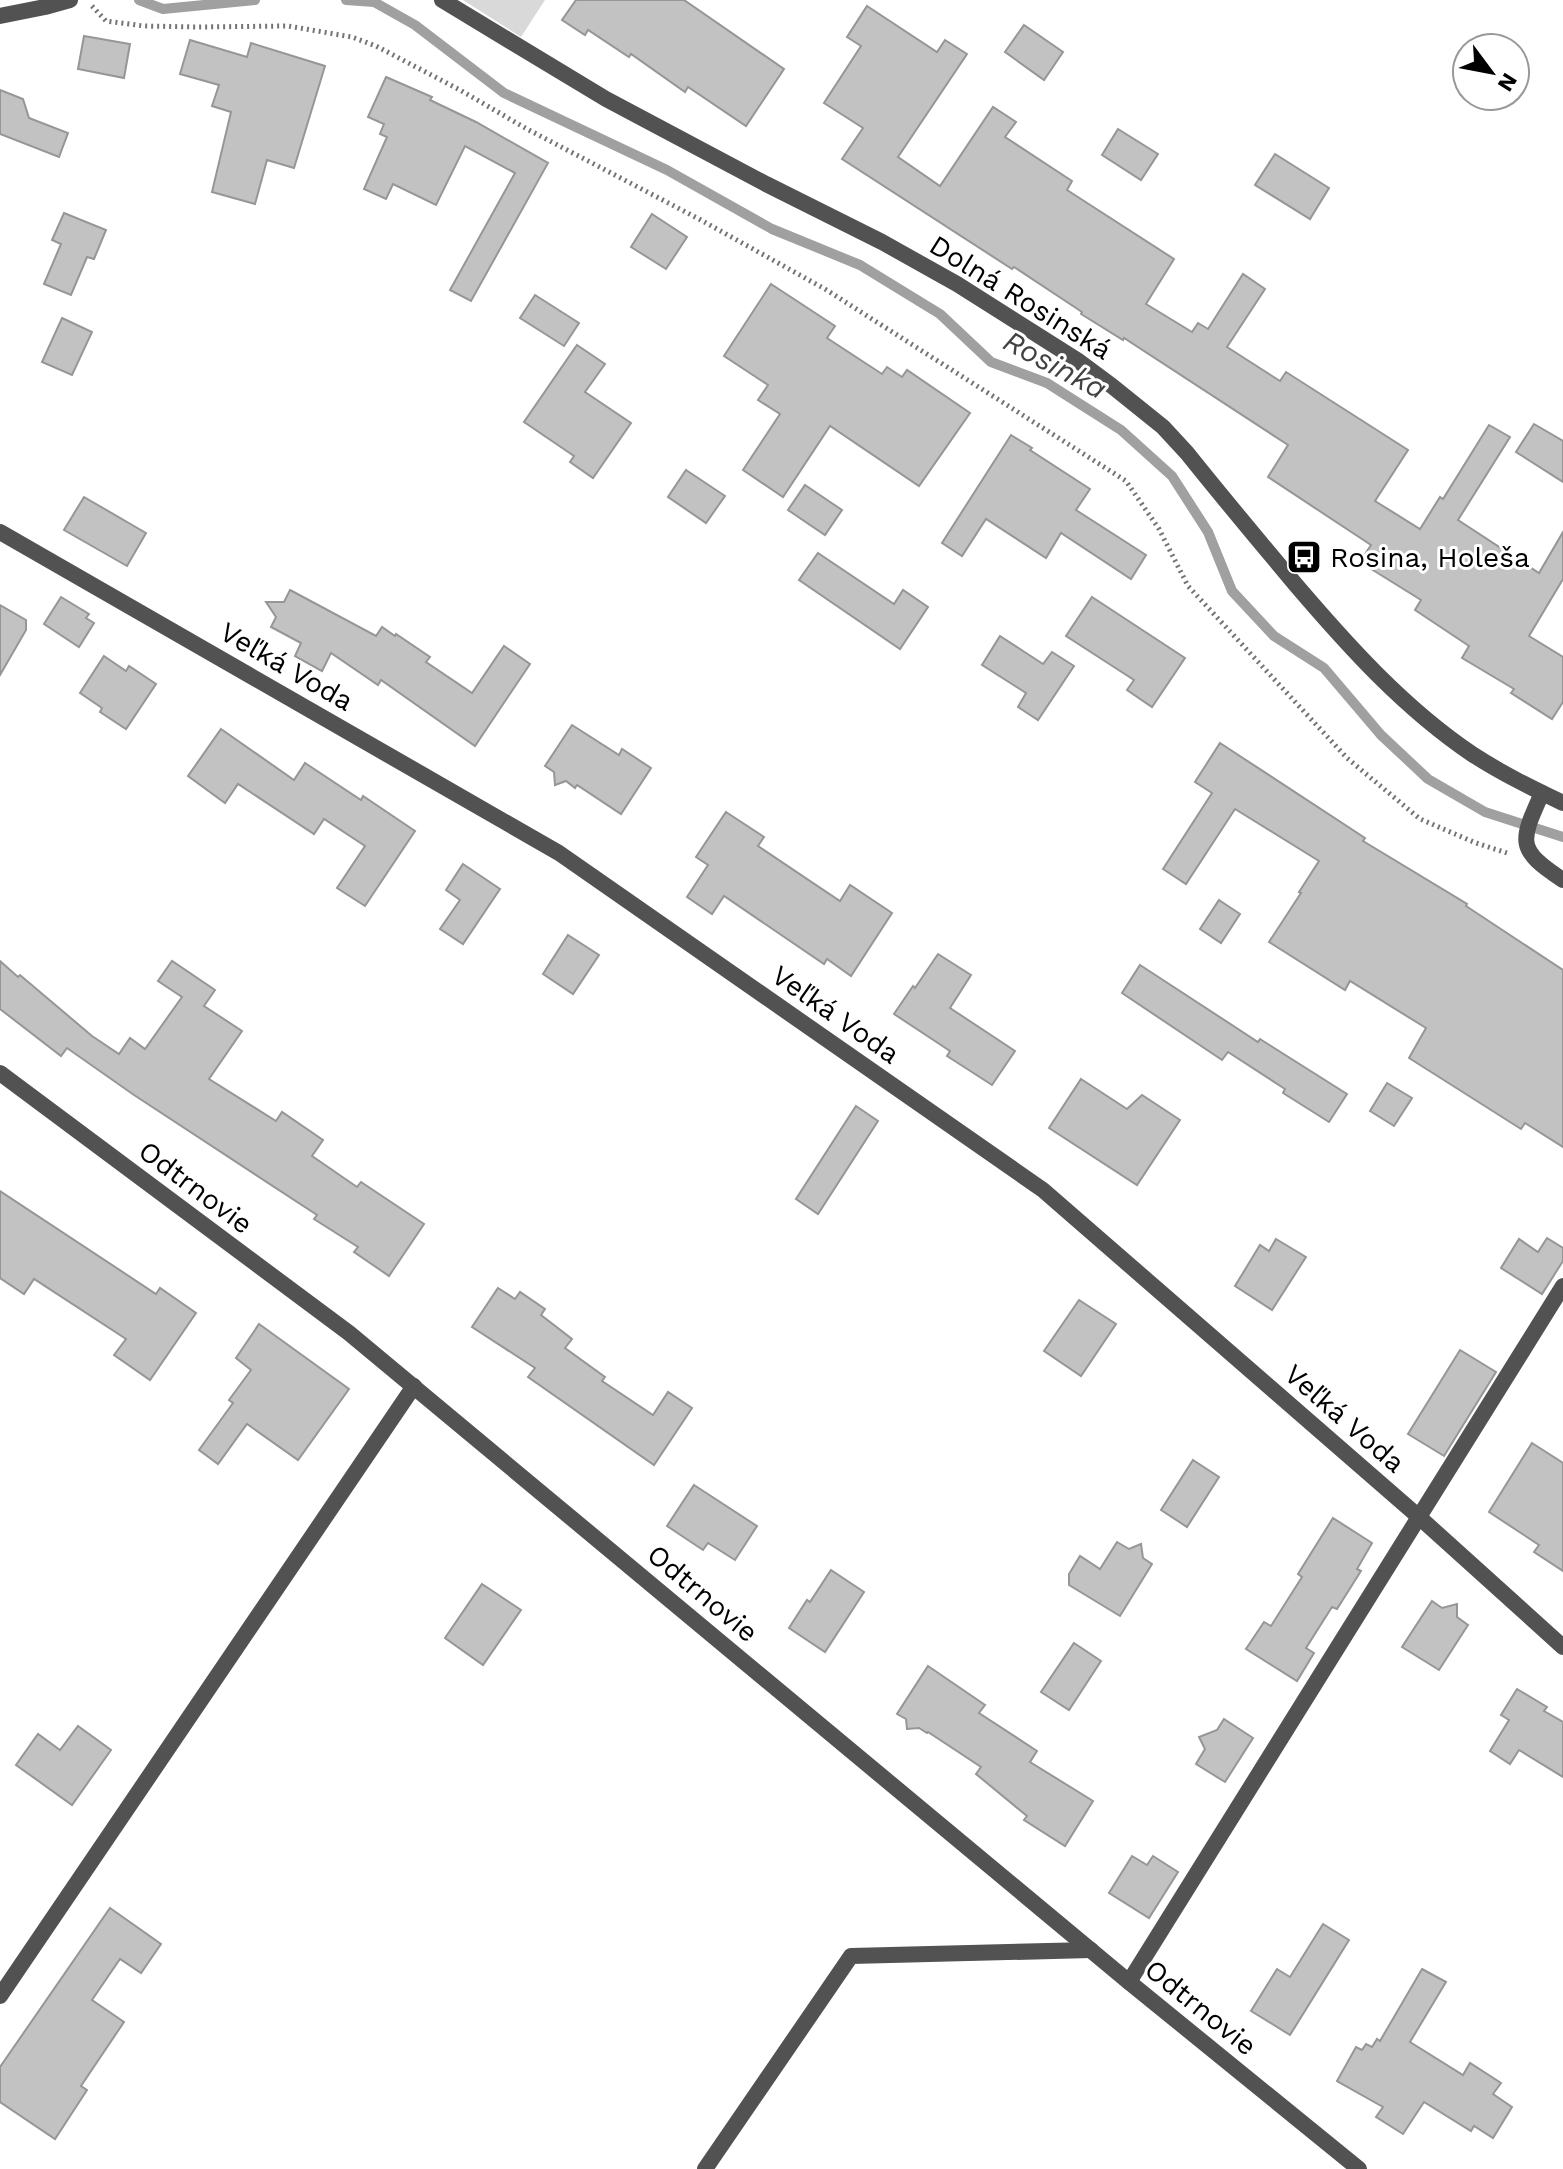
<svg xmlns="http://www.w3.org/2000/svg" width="1563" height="2169" font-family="'Work Sans',sans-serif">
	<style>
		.green { fill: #d9d9d9 }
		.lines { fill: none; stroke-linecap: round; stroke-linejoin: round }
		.stream { stroke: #a0a0a0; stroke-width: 10 }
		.building { fill: #c2c2c2; stroke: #969696; stroke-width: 2 }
		.path { stroke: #747474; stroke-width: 5; stroke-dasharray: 2 4; stroke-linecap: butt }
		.minor { stroke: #525252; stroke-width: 16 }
		.labels { text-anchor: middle; stroke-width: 6; stroke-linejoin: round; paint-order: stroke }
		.street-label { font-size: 28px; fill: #000; stroke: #fff }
		.poi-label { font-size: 28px; fill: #000; stroke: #fff; text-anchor: start }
		.water-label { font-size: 30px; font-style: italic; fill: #414141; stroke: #fff }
	</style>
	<rect width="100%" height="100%" fill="#fff"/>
	<!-- green -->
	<path class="green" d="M463 0H545L521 37Z"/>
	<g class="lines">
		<!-- stream -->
		<g class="stream">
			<path d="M139 0 163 9 255 0"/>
			<path d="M346 0 374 2 415 25 504 93 667 170 772 229 860 265 940 314 991 362 1047 383 1121 430 1172 476 1208 532 1232 591 1274 636 1324 668 1381 735 1428 779 1485 812 1563 837"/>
		</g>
	</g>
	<!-- building -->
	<g class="building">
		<path d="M576 0H684L784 69 746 126 688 87 685 92 631 54 629 57 588 30 585 35 562 20Z"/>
		<path d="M867 6 937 52 945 40 967 54 898 157 940 186 993 107 1016 122 1005 137 1072 181 1067 190 1174 259 1146 304 1192 332 1198 323 1208 329 1243 274 1265 289 1227 347 1280 381 1286 372 1408 450 1375 501 1420 529 1440 497 1443 499 1489 425 1510 437 1458 520 1539 573 1563 532V579L1529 636 1563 657V702L1552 719 1511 693 1514 689 1462 658 1469 646 1415 610 1421 600 1360 562 1371 545 1268 477 1288 445 1124 338 1123 340 1081 314 1082 312 1014 267 1012 269 842 159 863 128 824 103 861 46 847 37Z"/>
		<path d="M1024 25 1063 52 1044 80 1005 52Z"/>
		<path d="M84 36 130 44 124 78 78 69Z"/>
		<path d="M190 40 247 57 251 43 325 66 294 168 267 160 255 204 212 192 231 112 212 106 219 85 180 74Z"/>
		<path d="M386 77 432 97 430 100 476 122 548 163 471 301 450 290 515 173 465 146 436 205 393 184 386 199 364 189 387 137 380 134 384 124 368 117Z"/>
		<path d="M0 90 23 99 29 118 68 133 59 157 0 134Z"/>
		<path d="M1118 129 1158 154 1141 180 1102 155Z"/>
		<path d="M1275 154 1329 188 1310 219 1255 185Z"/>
		<path d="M64 213 106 230 94 259 87 257 71 295 44 284 61 244 52 240Z"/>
		<path d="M652 214 687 237 666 269 631 247Z"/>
		<path d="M771 284 835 326 827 338 882 374 887 367 902 377 907 370 970 413 919 486 830 426 783 497 743 470 780 414 758 400 768 385 724 356Z"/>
		<path d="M535 295 579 323 564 346 520 318Z"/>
		<path d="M62 318 92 332 72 375 42 362Z"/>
		<path d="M577 345 605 364 585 392 631 423 593 478 570 462 574 456 524 422Z"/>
		<path d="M1534 424 1563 441V482L1516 452Z"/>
		<path d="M1011 435 1032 448 1030 450 1090 489 1076 510 1146 555 1131 579 1061 533 1046 558 986 519 962 556 942 543Z"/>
		<path d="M686 470 725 496 706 523 668 497Z"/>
		<path d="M805 485 842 510 825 535 788 510Z"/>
		<path d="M84 497 146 533 127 566 64 530Z"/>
		<path d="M818 553 894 604 903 590 928 607 900 649 799 580Z"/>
		<path d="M290 590 376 636 382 627 395 636 396 634 430 657 426 662 472 693 504 646 530 664 475 746 381 680 378 685 331 653 322 671 295 656 301 643 271 627 276 617 266 602H284Z"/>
		<path d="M61 597 89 614 86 618 94 623 79 647 44 624Z"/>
		<path d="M1092 597 1185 658 1152 707 1127 690 1134 680 1066 636Z"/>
		<path d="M0 605 26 620V630L0 675Z"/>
		<path d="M1000 636 1043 664 1052 652 1074 666 1038 720 1018 707 1026 693 982 665Z"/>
		<path d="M104 656 126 671 129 666 156 684 126 729 100 712 102 708 80 693Z"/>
		<path d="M572 725 619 755 622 749 651 768 621 814 577 785 575 788 566 781 555 785 554 772 545 766Z"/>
		<path d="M221 729 294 780 305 763 361 800 363 796 415 831 365 906 337 888 365 846 324 819 314 834 238 784 225 803 188 776Z"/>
		<path d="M1220 743 1365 838 1363 841 1467 904 1466 906 1563 970V1147L1525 1123 1521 1129 1409 1058 1426 1028 1350 981 1345 990 1269 942 1301 893 1299 892 1319 861 1235 809 1186 884 1163 869 1212 793 1195 782Z"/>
		<path d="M726 812 764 837 758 846 840 901 850 885 892 913 851 976 827 959 824 964 724 896 712 914 687 897 708 865 696 857Z"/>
		<path d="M463 864 500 889 463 944 440 929 460 900 446 890Z"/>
		<path d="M1219 900 1240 914 1221 943 1200 929Z"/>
		<path d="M568 935 599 955 573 994 543 974Z"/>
		<path d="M938 954 971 975 950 1008 1015 1051 992 1085 947 1056 950 1051 894 1014 913 986 915 988Z"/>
		<path d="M0 961 18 977 20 975 92 1036 119 1054 130 1038 145 1049 182 997 158 981 172 961 215 990 204 1006 242 1031 209 1079 276 1121 282 1112 323 1140 312 1156 357 1187 361 1182 424 1224 389 1276 354 1252 358 1247 314 1219 317 1215 134 1095 67 1048 61 1056 0 1009Z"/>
		<path d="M1140 965 1258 1042 1260 1039 1347 1094 1329 1122 1283 1093 1285 1089 1228 1052 1222 1060 1122 993Z"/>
		<path d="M1081 1079 1127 1109 1142 1095 1180 1120 1137 1185 1049 1128Z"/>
		<path d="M1387 1083 1412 1098 1394 1126 1370 1111Z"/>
		<path d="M856 1106 878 1121 818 1214 796 1199Z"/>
		<path d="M0 1191 156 1294 160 1288 196 1313 150 1380 114 1355 126 1339 34 1279 24 1294 0 1278Z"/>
		<path d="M1547 1238 1563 1248V1261L1542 1294 1501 1268 1519 1239 1538 1252Z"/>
		<path d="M1276 1239 1306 1257 1272 1310 1235 1286 1260 1245 1269 1251Z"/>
		<path d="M498 1288 515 1299 520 1292 545 1309 541 1315 572 1339 565 1348 605 1377 602 1381 653 1415 668 1392 692 1408 654 1465 528 1377 535 1368 472 1327Z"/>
		<path d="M1079 1300 1116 1324 1081 1376 1044 1351Z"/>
		<path d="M259 1324 349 1389 298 1460 247 1424 218 1464 199 1450 233 1403 229 1400 251 1370 236 1358Z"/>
		<path d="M1460 1350 1496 1372 1444 1456 1408 1434Z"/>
		<path d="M1532 1443 1563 1463V1571L1534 1552 1539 1545 1489 1512Z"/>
		<path d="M1193 1460 1219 1477 1187 1527 1161 1510Z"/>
		<path d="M694 1485 757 1526 735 1560 708 1543 703 1550 667 1526Z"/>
		<path d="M1333 1518 1372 1543 1357 1569 1361 1571 1337 1609 1332 1607 1306 1648 1314 1653 1297 1681 1246 1649 1264 1622 1271 1626 1302 1577 1298 1574Z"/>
		<path d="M1117 1542 1129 1549 1141 1544 1143 1558 1152 1564 1120 1616 1069 1585V1574L1080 1556 1100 1569Z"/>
		<path d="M831 1570 864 1592 825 1652 789 1628 807 1600 810 1602Z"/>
		<path d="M482 1584 521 1610 483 1665 445 1638Z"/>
		<path d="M1432 1601 1442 1608 1457 1604V1617L1468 1625 1439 1670 1402 1647Z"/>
		<path d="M1074 1643 1101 1661 1069 1710 1041 1692Z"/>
		<path d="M928 1666 985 1705 979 1713 1037 1751 1030 1762 1093 1801 1065 1846 1024 1820 1027 1816 976 1774 981 1767 928 1732 927 1733 919 1728 907 1729 906 1719 897 1714Z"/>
		<path d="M1517 1689 1547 1707 1544 1711 1563 1722V1777L1519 1750 1510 1764 1490 1751 1509 1720 1501 1715Z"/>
		<path d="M1224 1719 1253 1738 1225 1782 1196 1764 1205 1749 1199 1737 1217 1730Z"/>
		<path d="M78 1726 111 1750 72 1805 16 1765 38 1734 60 1750Z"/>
		<path d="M1132 1856 1147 1865 1153 1856 1178 1872 1149 1918 1109 1893Z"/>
		<path d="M110 1908 161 1944 141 1973 120 1959 92 2000 124 2022 81 2086 87 2090 55 2139 0 2102V2067Z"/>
		<path d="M1323 1924 1349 1940 1290 2035 1251 2011 1277 1969 1290 1977Z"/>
		<path d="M1422 1969 1446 1982 1410 2042 1463 2075 1470 2063 1501 2083 1493 2094 1512 2107 1493 2138 1474 2126 1471 2131 1424 2102 1403 2134 1376 2117 1383 2107 1337 2081 1356 2047 1362 2050 1366 2044 1372 2047 1377 2039 1380 2041Z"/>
	</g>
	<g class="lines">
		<!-- path -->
		<path class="path" d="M92 6 106 21 144 26 197 27 288 26 352 37 376 46 460 90 527 129 699 219 825 289 1126 481 1159 529 1188 586 1347 758 1420 819 1476 843 1507 853"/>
		<!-- minor -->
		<g class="minor">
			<path d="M442 0 606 99 766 184 882 242 957 284 1077 360 1112 386 1163 427 1187 453C1223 498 1259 541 1296 585 1349 647 1404 708 1472 754 1501 773 1532 788 1563 803"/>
			<path d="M0 16 45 7 70 0"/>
			<path d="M0 532 559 853 1043 1190 1419 1517 1563 1647"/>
			<path d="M1542 793C1520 842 1516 849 1563 880"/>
			<path d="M0 1073 349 1333 1129 1982 1359 2169"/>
			<path d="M1129 1982 1563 1286"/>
			<path d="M0 1996 414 1386"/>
			<path d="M705 2169 851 1956 1091 1950"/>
		</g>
	</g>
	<!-- icons -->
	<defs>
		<g id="bus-square" transform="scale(1.8)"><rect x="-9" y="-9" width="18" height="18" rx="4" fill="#000" stroke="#fff"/><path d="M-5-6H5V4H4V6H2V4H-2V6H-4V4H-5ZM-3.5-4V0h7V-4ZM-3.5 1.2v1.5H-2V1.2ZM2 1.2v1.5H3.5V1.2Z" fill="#fff"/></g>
	</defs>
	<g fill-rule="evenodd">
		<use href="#bus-square" x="1304" y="557"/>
	</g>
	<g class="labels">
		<!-- street labels -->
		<g class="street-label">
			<text transform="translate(1021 297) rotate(32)" y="10">Dolná Rosinská</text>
			<text transform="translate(287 666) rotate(30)" y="10">Veľká Voda</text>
			<text transform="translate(836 1014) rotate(35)" y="10">Veľká Voda</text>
			<text transform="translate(196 1187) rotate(37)" y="10">Odtrnovie</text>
			<text transform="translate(1345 1418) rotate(41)" y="10">Veľká Voda</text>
			<text transform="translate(703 1593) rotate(40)" y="10">Odtrnovie</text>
			<text transform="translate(1201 2007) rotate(39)" y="10">Odtrnovie</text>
		</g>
		<!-- poi labels -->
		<g class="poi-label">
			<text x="1330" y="567">Rosina, Holeša</text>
		</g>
		<!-- water labels -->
		<g class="water-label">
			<text transform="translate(1055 365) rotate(28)" y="10">Rosinka</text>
		</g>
	</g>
	<!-- north arrow -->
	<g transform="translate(1491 72) rotate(122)"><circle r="38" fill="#ffffff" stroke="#999999" stroke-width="2"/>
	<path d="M0-6L14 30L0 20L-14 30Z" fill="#000000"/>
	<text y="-12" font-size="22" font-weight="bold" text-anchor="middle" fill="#000000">N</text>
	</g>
</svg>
